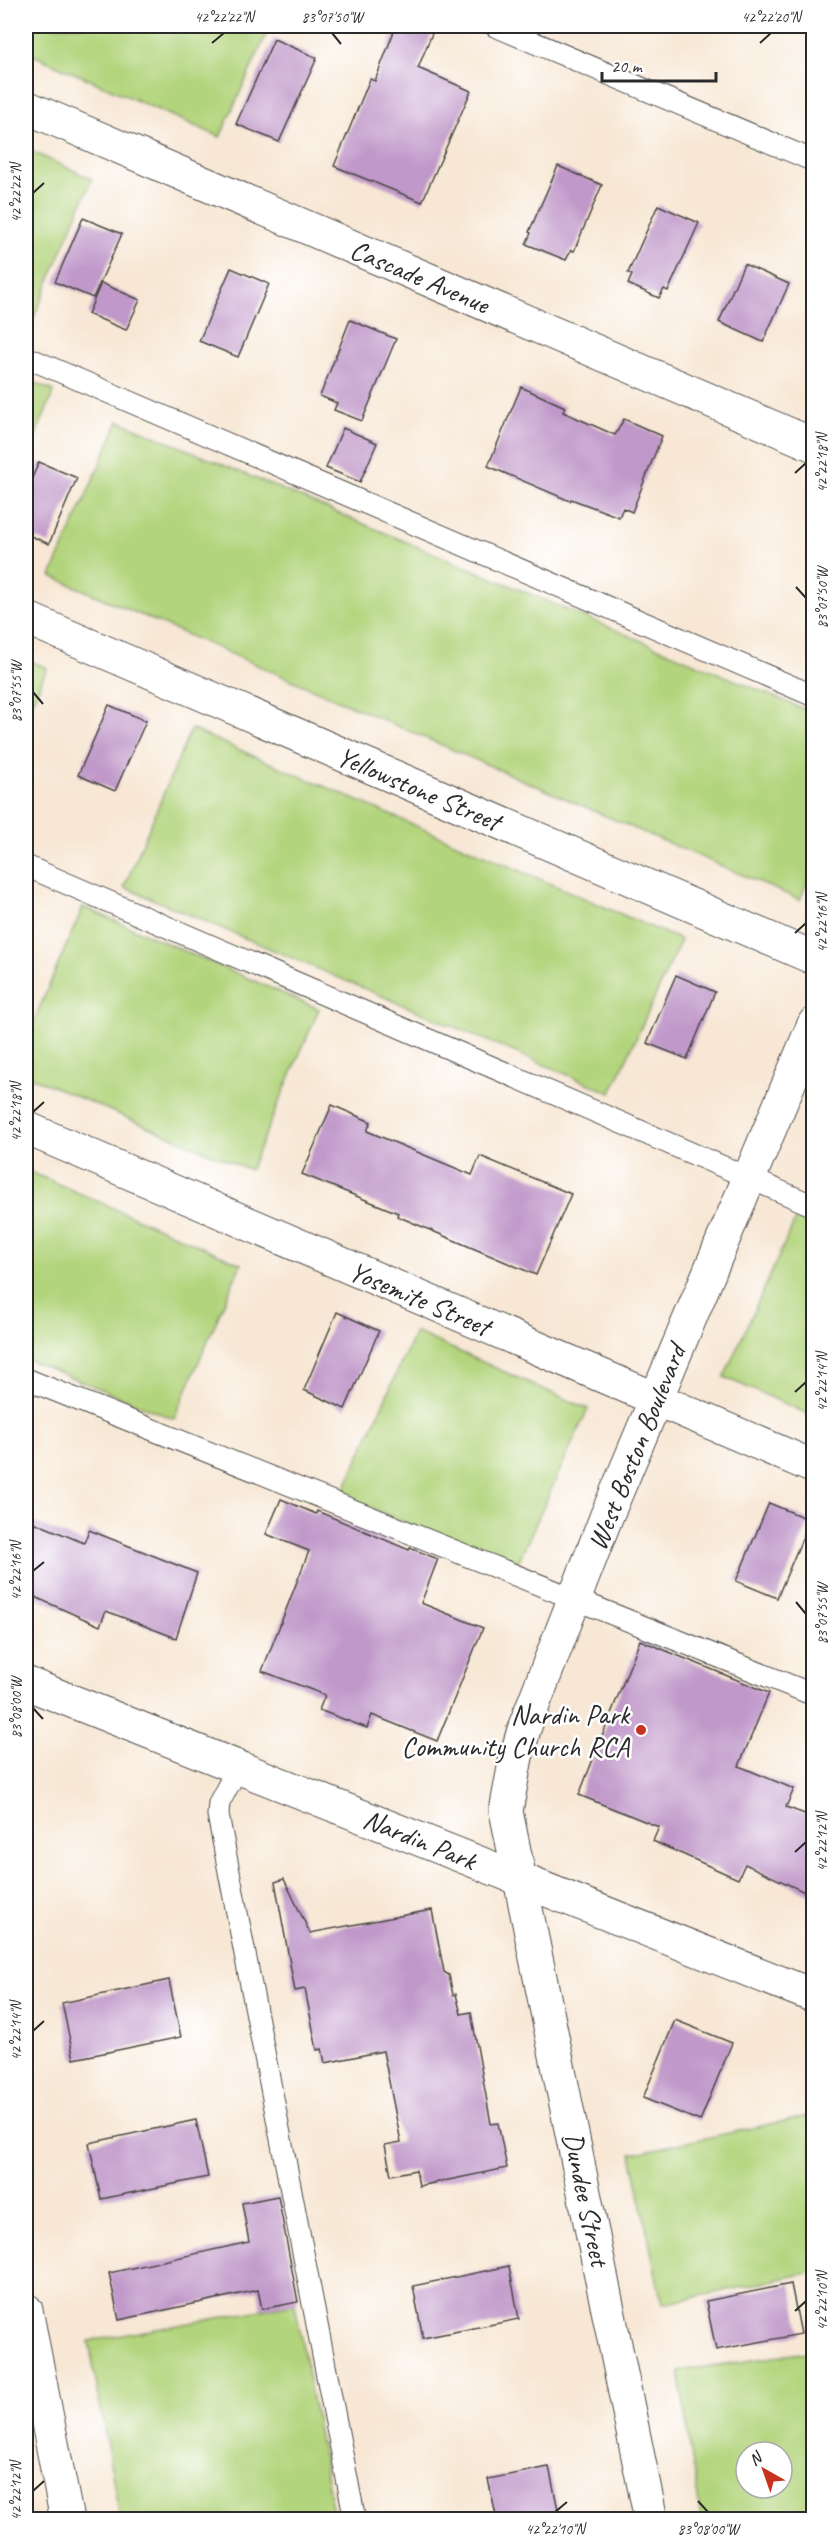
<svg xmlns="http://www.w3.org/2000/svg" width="839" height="2545" font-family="Caveat,sans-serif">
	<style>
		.green { fill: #b2d47c; stroke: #6e8054; stroke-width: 1.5; fill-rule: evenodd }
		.building { fill: #c098c9 }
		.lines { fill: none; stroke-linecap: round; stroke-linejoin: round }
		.lane-casing { stroke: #4a4744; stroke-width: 23 }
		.street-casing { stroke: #4a4744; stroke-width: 35 }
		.lane { stroke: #fff; stroke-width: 21 }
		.street { stroke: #fff; stroke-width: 33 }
		.ticks { fill: none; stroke: #2b2b2b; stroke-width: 2 }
		.poi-dot { fill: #c8321e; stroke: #fff; stroke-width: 2 }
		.labels { text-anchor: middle; stroke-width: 5; stroke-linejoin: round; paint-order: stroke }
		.street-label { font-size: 28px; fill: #2b2b2b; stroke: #fff }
		.poi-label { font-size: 28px; fill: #2b2b2b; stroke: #fff; text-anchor: end }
		.neatline { fill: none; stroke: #2b2b2b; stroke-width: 2 }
		.ticks-label { font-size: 15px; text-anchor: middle; fill: #2b2b2b }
	</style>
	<rect width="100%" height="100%" fill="#fff"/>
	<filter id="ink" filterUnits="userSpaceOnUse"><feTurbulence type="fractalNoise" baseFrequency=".0167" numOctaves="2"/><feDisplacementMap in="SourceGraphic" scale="12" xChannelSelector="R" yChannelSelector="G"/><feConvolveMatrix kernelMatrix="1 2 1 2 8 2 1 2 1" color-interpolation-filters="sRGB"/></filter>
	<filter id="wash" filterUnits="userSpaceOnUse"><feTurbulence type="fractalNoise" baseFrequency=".008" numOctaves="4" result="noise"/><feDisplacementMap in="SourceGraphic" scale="24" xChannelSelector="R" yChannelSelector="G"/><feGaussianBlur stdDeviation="1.35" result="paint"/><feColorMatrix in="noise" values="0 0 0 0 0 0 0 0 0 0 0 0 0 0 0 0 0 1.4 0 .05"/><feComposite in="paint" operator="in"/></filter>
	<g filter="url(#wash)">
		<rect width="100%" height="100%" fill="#f7e7d4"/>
		<!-- green -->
		<g class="green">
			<path d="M26 26H270L220 137 26 52Z"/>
			<path d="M26 149 92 179 26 336Z"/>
			<path d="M26 379 54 391 26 459Z"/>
			<path d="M119 421 813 713V867L800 900 51 576Z"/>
			<path d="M26 659 47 668 26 718Z"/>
			<path d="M191 729 681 940 611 1093 124 887Z"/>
			<path d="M83 907 319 1009 250 1170 26 1075V1039Z"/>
			<path d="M26 1170 241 1264 174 1419 26 1359Z"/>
			<path d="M797 1216 813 1224V1416L724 1377Z"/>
			<path d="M415 1332 588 1409 514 1571 342 1495Z"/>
			<path d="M813 2115V2272L662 2304 631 2154Z"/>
			<path d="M295 2304 334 2519H120L89 2341Z"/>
			<path d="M813 2351V2519H701L679 2371ZM746 2452H782V2488H746Z"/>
		</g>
		<g id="blocks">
			<!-- building -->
			<g class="building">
				<path d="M396 26H435L418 68 471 91 422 202 334 166 370 79 375 81Z"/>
				<path d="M274 39 317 58 279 142 236 124Z"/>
				<path d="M558 166 602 185 574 251 571 250 566 260 526 244 531 233 529 232Z"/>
				<path d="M658 205 699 223 668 291 664 289 659 298 628 284 632 275 628 273Z"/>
				<path d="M83 218 122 234 93 298 55 282Z"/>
				<path d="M744 264 789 284 763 342 719 322Z"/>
				<path d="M231 268 269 284 238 357 199 341Z"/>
				<path d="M101 283 140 300 126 330 88 314Z"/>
				<path d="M350 320 396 339 362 421 334 410 337 403 320 396Z"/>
				<path d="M521 387 565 407 563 412 615 435 624 419 662 436 632 512 623 508 619 517 571 499 570 501 488 466Z"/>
				<path d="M343 428 377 443 360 482 326 468Z"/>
				<path d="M39 462 77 478 49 544 26 534V492Z"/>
				<path d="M109 705 146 721 115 791 78 775Z"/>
				<path d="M676 975 715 992 687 1059 647 1043Z"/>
				<path d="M332 1105 371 1122 367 1131 472 1175 480 1156 571 1194 536 1275 397 1216 398 1213 302 1174Z"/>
				<path d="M337 1312 379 1331 345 1409 304 1390Z"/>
				<path d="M281 1499 316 1514 317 1511 409 1550 410 1548 438 1559 421 1603 483 1628 437 1741 372 1715 367 1728 319 1710 325 1695 262 1671 309 1551 266 1534Z"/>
				<path d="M769 1503 810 1520 777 1598 736 1581Z"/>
				<path d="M26 1519 84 1543 89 1530 197 1573 176 1638 106 1611 100 1626 26 1593Z"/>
				<path d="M640 1640 769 1693 739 1766 794 1789 786 1807 813 1817V1896L745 1864 738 1879 653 1841 659 1827 579 1795Z"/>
				<path d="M284 1879 310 1933 432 1910 444 1972 449 1975 453 1995 456 1994 461 2014 471 2012 491 2124 498 2123 507 2168 419 2186 416 2170 391 2175 385 2145 401 2142 383 2051 325 2063 322 2049 317 2050 305 1989 295 1991 275 1882Z"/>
				<path d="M169 1980 181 2037 74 2059 62 2003Z"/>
				<path d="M675 2020 732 2043 700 2121 643 2098Z"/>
				<path d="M196 2120 208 2177 101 2199 89 2143Z"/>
				<path d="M278 2196 298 2302 262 2309 258 2290 119 2320 109 2273 249 2242 242 2203Z"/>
				<path d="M509 2266 519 2319 423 2338 413 2286Z"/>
				<path d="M791 2284 801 2334 716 2350 706 2301Z"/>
				<path d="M549 2467 559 2514 534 2520H497L488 2479Z"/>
			</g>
		</g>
	</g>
	<g filter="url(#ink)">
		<use href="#blocks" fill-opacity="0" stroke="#4a4744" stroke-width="1.5"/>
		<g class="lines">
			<!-- lane casing -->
			<g class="lane-casing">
				<g id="lane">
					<path d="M495 26 814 161"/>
					<path d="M26 357 814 696"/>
					<path d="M26 866 814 1206"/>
					<path d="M26 1379 814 1695"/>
					<path d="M238 1767 219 1803 218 1815 355 2520"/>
				</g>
			</g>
			<!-- street casing -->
			<g class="street-casing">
				<g id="street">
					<path d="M26 107 814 445"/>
					<path d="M26 618 814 958"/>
					<path d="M26 1128 814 1467"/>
					<path d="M26 1683 814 1996"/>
					<path d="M26 2310 67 2520"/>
					<path d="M651 2520 506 1811 516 1757 525 1726 607 1515 814 1024"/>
				</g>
			</g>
			<!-- lane -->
			<use href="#lane" class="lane"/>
			<!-- street -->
			<use href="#street" class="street"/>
		</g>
	</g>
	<!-- ticks -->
	<path class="ticks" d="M332 33 341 44M212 43 224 33M760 43 771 33M33 193 44 183M795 473 806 463M796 587 806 598M33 692 43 704M795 933 806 923M33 1112 44 1102M795 1392 806 1382M33 1571 44 1562M796 1602 806 1614M33 1708 43 1719M795 1852 806 1842M33 2031 44 2021M795 2311 806 2301M33 2491 44 2481M698 2501 708 2512M555 2512 567 2502"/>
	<!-- markers -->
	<circle class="poi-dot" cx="641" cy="1730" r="6"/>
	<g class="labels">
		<!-- street labels -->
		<g class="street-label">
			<text transform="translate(420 276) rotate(23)" y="10">Cascade Avenue</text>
			<text transform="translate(419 788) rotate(23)" y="10">Yellowstone Street</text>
			<text transform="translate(420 1298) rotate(23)" y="10">Yosemite Street</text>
			<text transform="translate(636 1447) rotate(-68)" y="10">West Boston Boulevard</text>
			<text transform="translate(420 1839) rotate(22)" y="10">Nardin Park</text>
			<text transform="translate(587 2199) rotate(78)" y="10">Dundee Street</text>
		</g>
		<!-- poi labels -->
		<g class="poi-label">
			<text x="629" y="1724">Nardin Park<tspan x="629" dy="32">Community Church RCA</tspan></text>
		</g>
	</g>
	<!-- margin -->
	<rect width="839" height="2545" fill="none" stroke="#fff" stroke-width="66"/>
	<!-- north arrow -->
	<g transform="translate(764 2470) rotate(320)"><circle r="28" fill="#ffffff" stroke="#aaaaaa" stroke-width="1.5"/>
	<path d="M0-4.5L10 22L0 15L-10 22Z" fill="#c8321e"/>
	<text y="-9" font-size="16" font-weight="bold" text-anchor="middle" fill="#2b2b2b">N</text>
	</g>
	<!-- scale -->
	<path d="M602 72v9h114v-9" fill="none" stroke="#2b2b2b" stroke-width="3"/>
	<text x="611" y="72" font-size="18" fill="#2b2b2b" stroke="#ffffff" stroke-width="4.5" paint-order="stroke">20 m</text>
	<rect x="33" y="33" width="773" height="2479" class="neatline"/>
	<g class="ticks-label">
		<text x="224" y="22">42°22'22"N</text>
		<text x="332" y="22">83°07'50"W</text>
		<text x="771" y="22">42°22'20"N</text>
		<text transform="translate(16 193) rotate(-90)" y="5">42°22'22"N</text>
		<text transform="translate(822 463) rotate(-90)" y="5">42°22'18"N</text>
		<text transform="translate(822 598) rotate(-90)" y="5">83°07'50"W</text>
		<text transform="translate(16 692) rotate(-90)" y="5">83°07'55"W</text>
		<text transform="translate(822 923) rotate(-90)" y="5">42°22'16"N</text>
		<text transform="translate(16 1112) rotate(-90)" y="5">42°22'18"N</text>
		<text transform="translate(822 1382) rotate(-90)" y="5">42°22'14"N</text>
		<text transform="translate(16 1571) rotate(-90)" y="5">42°22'16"N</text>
		<text transform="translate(822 1614) rotate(-90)" y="5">83°07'55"W</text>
		<text transform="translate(16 1708) rotate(-90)" y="5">83°08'00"W</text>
		<text transform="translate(822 1842) rotate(-90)" y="5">42°22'12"N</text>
		<text transform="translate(16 2031) rotate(-90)" y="5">42°22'14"N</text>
		<text transform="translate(822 2301) rotate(-90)" y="5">42°22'10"N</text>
		<text transform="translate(16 2491) rotate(-90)" y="5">42°22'12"N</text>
		<text x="555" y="2534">42°22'10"N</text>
		<text x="708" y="2534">83°08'00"W</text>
	</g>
</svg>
